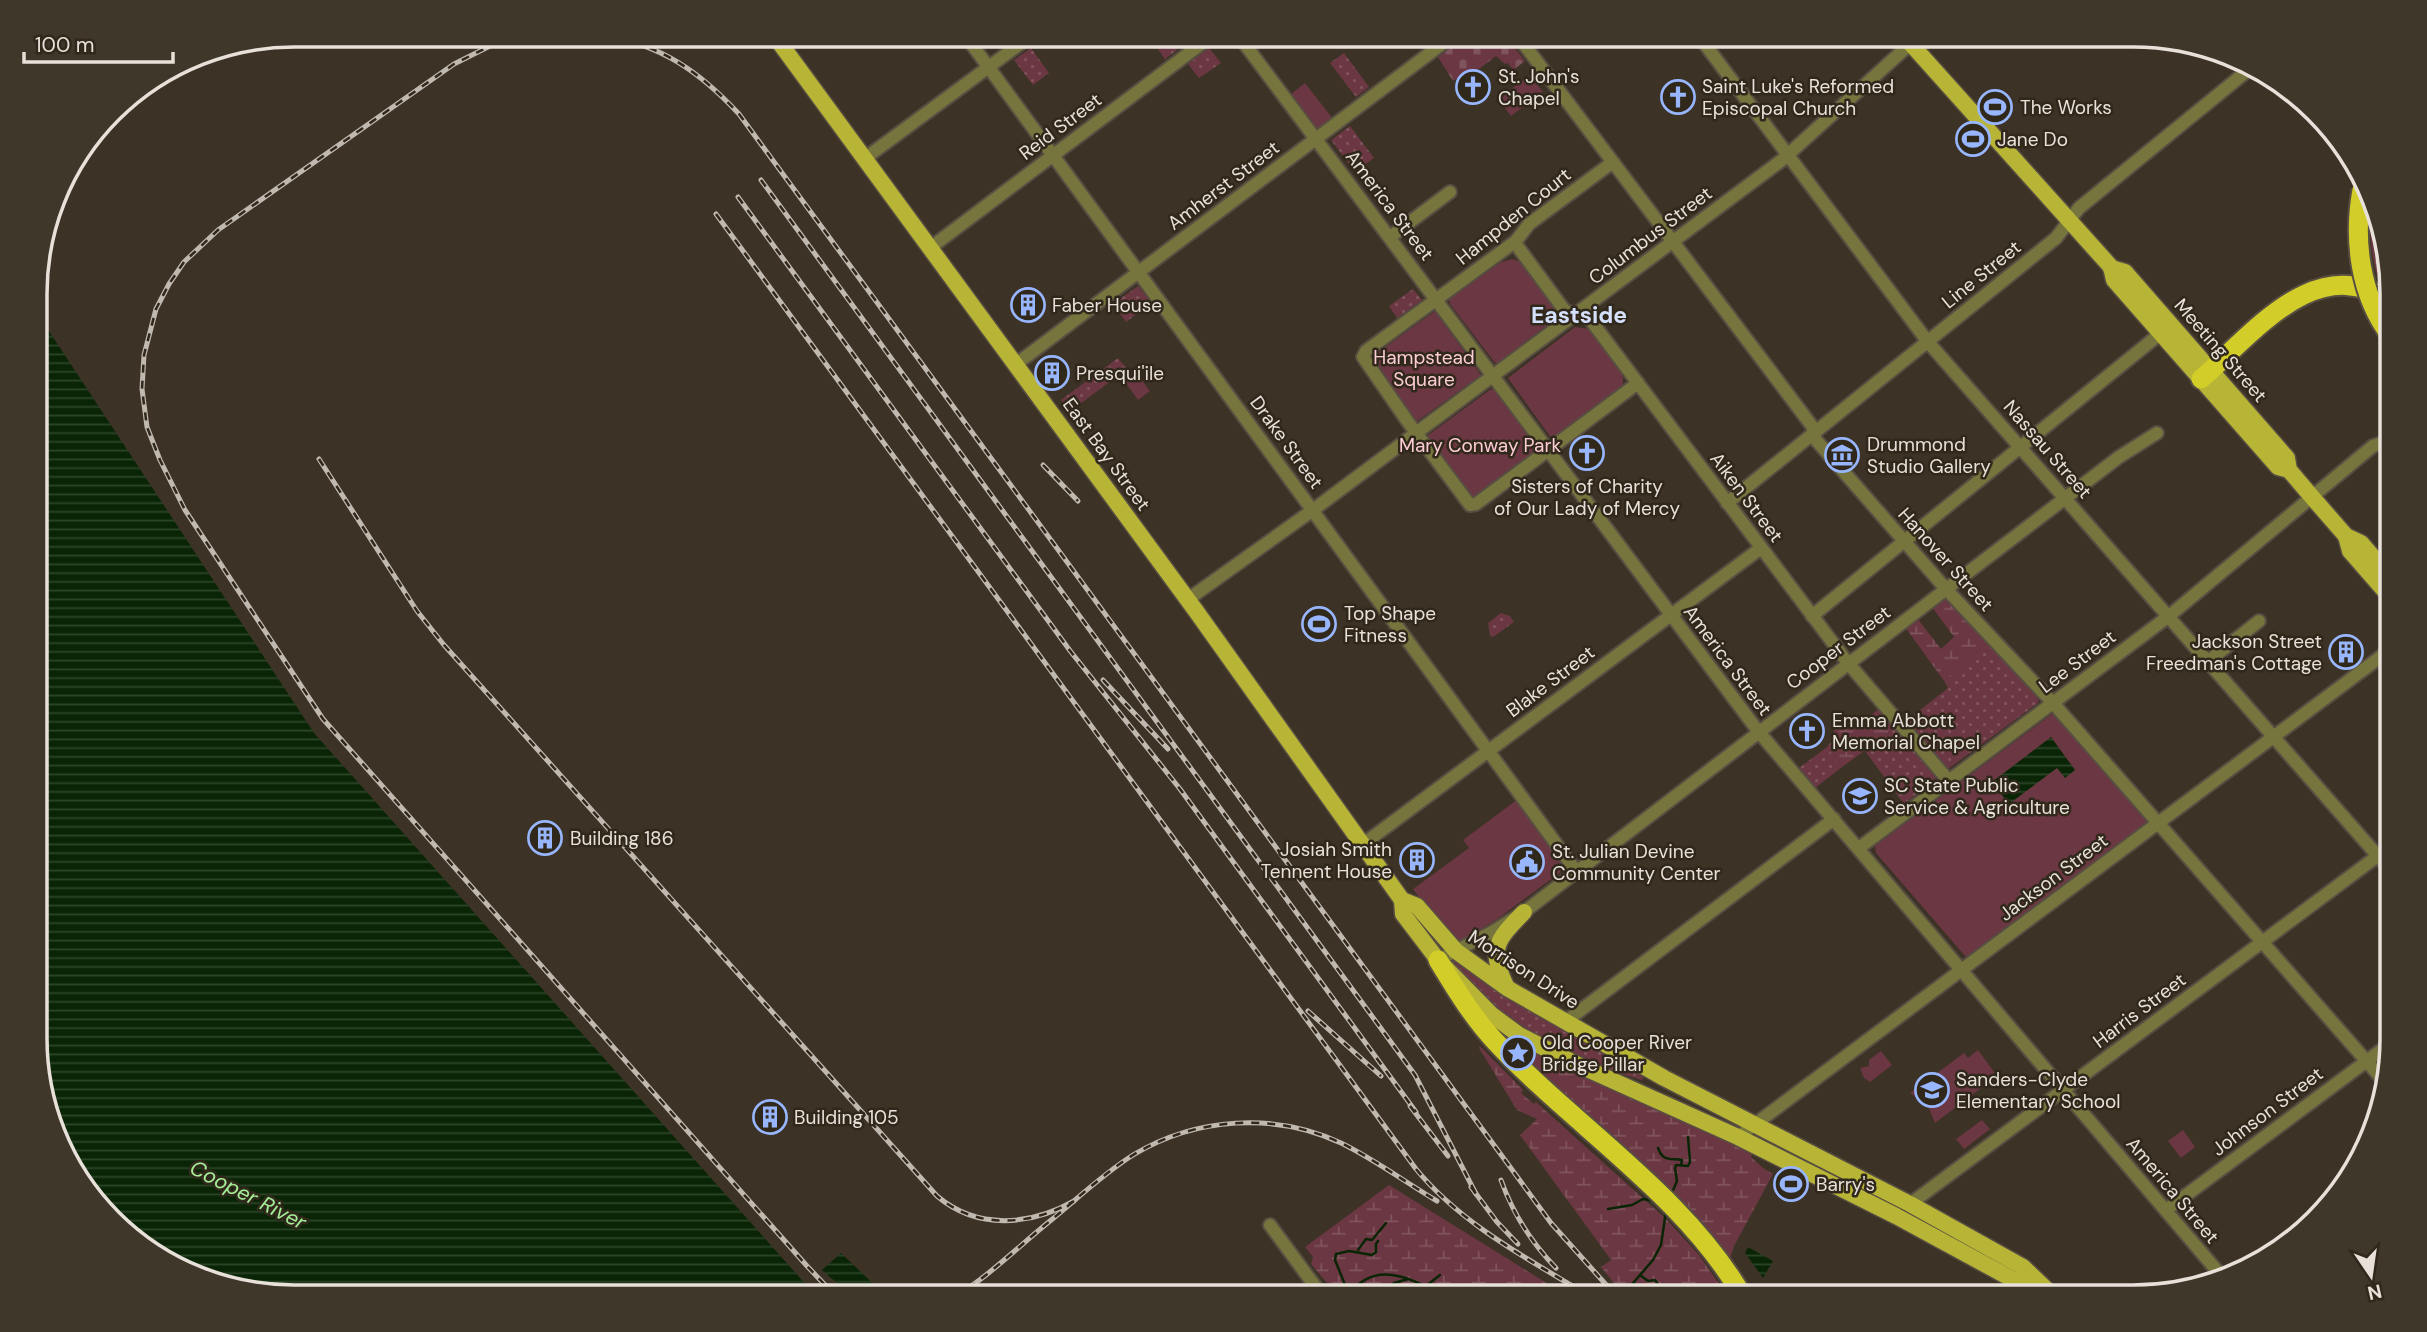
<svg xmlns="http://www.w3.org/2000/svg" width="2427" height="1332" font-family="'DM Sans',sans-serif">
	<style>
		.grass { fill: url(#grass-dots) }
		.wetland { fill: url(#wetland-marsh) }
		.cemetery { fill: url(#cemetery-stones) }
		.park { fill: #6b3742 }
		.water { fill: url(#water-rules) }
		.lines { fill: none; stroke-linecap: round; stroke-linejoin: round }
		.stream { stroke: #092505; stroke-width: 2.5 }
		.minor-casing { stroke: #584e42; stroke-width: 16 }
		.major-casing { stroke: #584e42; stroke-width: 19 }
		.highway-casing { stroke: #584e42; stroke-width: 23 }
		.minor { stroke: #76753e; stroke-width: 12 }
		.major { stroke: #b8b435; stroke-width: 16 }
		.highway { stroke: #d2cd28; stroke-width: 19 }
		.rail-casing { stroke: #c0b9b0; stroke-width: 5 }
		.rail { stroke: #31281c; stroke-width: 2.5; stroke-dasharray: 8; stroke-linecap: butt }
		.highway-bridge-casing { stroke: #584e42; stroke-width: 23; stroke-linecap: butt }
		.highway-bridge { stroke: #d2cd28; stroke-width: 19 }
		.labels { text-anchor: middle; stroke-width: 5; stroke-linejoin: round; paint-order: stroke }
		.poi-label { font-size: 19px; fill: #e8e1d9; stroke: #31281c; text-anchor: start }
		.street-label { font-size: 19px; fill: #e8e1d9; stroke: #31281c }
		.park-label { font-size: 19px; fill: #fcccd4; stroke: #31281c }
		.water-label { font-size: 21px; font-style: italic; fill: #a3ee97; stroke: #31281c }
		.quarter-label { font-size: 23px; font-weight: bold; fill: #d3dffb; stroke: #31281c }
		.rim { fill: none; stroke: #e8e1d9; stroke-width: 3.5 }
	</style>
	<defs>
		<pattern id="grass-dots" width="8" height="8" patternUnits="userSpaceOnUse" patternTransform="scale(1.75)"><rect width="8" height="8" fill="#6b3742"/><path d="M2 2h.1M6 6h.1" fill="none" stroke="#80545d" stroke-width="1.8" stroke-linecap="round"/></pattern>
		<pattern id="wetland-marsh" width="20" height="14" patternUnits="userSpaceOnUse" patternTransform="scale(1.75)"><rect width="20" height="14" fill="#6b3742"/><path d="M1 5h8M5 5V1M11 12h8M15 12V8" fill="none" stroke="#80545d"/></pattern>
		<pattern id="cemetery-stones" width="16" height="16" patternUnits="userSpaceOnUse" patternTransform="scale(1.75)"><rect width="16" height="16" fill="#6b3742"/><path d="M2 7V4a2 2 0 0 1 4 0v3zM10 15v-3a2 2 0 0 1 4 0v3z" fill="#80545d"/></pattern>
		<pattern id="water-rules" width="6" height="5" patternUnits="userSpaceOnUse" patternTransform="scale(1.75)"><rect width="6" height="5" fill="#092505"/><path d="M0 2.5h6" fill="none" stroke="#2d4429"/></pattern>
	</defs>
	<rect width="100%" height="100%" fill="#3c3225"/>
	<!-- grass -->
	<g class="grass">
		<path d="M1148 35H1167L1177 50 1165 59Z"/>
		<path d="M1031 48 1049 73 1033 85 1014 60Z"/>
		<path d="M1209 48 1221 63 1199 78 1188 64Z"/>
		<path d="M1344 53 1369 87 1356 97 1330 63Z"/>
		<path d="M1350 126 1374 158 1355 172 1331 140Z"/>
		<path d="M2371 218 2391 277V291L2380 286C2373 264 2369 241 2371 218Z"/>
		<path d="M1138 286 1151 303 1126 322 1113 304Z"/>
		<path d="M1413 289 1422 300 1397 318 1389 306Z"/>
		<path d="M1118 358 1127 369 1069 412 1061 400Z"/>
		<path d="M1501 613 1510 616 1514 622 1493 637 1490 636 1488 623Z"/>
		<path d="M1988 642 2039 699 2038 703 1948 769 1905 722 1948 688 1944 681Z"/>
		<path d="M1895 729 1936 778 1904 804 1865 751Z"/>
		<path d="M1827 747 1842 767 1815 788 1799 768Z"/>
		<path d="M1452 957 1645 1074 1642 1080 1608 1070 1542 1043 1492 1006 1448 961Z"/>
	</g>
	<!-- wetland -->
	<g class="wetland">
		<path d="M1946 599 1988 642 1944 681 1905 627 1917 618 1941 649 1954 637 1932 607Z"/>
		<path d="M1879 709 1895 729 1842 767 1827 747 1833 740 1834 730 1850 719 1857 725Z"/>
		<path d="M1505 1039 1753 1152 1751 1157 1763 1168 1773 1174 1734 1246 1729 1262Z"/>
		<path d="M1480 1046 1523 1090 1521 1093 1534 1104 1536 1102 1666 1219 1699 1255 1717 1281 1720 1285 1718 1289 1720 1297H1624L1612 1285 1614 1283 1601 1267 1611 1260 1520 1135 1537 1119 1517 1110 1479 1048Z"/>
		<path d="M1389 1185 1569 1297H1335L1333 1290 1311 1264 1313 1257 1305 1247Z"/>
	</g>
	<!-- cemetery -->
	<path class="cemetery" d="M1468 35H1505L1525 61 1513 70 1508 63 1505 64 1496 56 1471 75 1469 72 1453 81 1438 57Z"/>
	<!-- park -->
	<g class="park">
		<path d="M1530 75 1543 92 1511 116 1498 99Z"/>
		<path d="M1305 83 1333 119 1319 129 1316 128 1291 94Z"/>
		<path d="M1513 259 1522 263 1560 315 1498 363H1495L1450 304 1449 299 1501 262Z"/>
		<path d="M1435 311 1481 375 1416 422 1373 360 1376 354Z"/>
		<path d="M1575 327 1590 329C1602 344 1629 368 1622 388L1556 439H1552L1508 378Z"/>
		<path d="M1127 370 1130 373 1134 370 1150 391 1138 400 1120 375Z"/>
		<path d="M1491 389 1497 391 1537 450 1473 499 1427 439V436Z"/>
		<path d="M2052 714 2056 716 2145 816 2147 822 1966 957 1876 853 1875 846Z"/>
		<path d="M1518 799 1565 866V869L1496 920 1459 942 1448 937 1413 889 1469 848 1463 840Z"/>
		<path d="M1978 1050 1997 1076 1935 1123 1928 1106 1910 1093 1964 1053 1968 1058Z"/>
		<path d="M1881 1051 1892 1065 1870 1082 1864 1078 1860 1068 1869 1066V1060Z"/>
		<path d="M1982 1120 1990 1129 1964 1149 1956 1139Z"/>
		<path d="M2183 1130 2195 1147 2181 1158 2168 1141Z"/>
	</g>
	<!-- water -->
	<g class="water">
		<path d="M37 313 314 733 817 1297H294L165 1262 79 1182 37 1071Z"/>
		<path d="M2051 737 2075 770 2065 778 2057 768 2009 804 1992 782Z"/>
		<path d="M1748 1247 1773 1261 1763 1278 1745 1253Z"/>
		<path d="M841 1253 887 1297C858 1297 844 1291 822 1270Z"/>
	</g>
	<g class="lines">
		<!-- stream -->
		<g class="stream">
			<path d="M1658 1148C1663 1162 1670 1158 1682 1160L1681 1165"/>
			<path d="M1671 1195 1677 1181 1675 1168 1676 1165 1688 1166 1690 1162 1688 1137"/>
			<path d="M1608 1209 1632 1205 1643 1199 1655 1201"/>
			<path d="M1358 1250 1366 1239 1372 1240 1386 1223"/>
			<path d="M1640 1275 1648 1281 1655 1280 1667 1297"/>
			<path d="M1426 1286 1440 1275"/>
			<path d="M1348 1292 1335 1260 1336 1254 1349 1251 1372 1255 1376 1252V1244L1378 1241"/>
			<path d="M1347 1297C1375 1257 1412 1279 1446 1297"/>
			<path d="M1370 1297 1394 1283 1408 1279"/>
			<path d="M1621 1297 1653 1260 1661 1245 1666 1211"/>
		</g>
		<!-- minor casing -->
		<g class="minor-casing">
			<g id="minor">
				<path d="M965 35 1576 871"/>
				<path d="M1238 35 1758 731 2224 1279"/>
				<path d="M1517 35 1812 426 1816 440 1946 589 2053 703 2383 1080"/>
				<path d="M1698 35 1928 342 2391 871"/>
				<path d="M864 159 1032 35"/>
				<path d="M1613 162 1529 224 1516 241 1366 351 1363 357 1408 422 1470 505 1476 504 1638 383"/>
				<path d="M1390 237 1450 192"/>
				<path d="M1515 243 1565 311 1589 318 1848 663 1949 781"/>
				<path d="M930 248 1213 35"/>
				<path d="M1015 365 1454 35"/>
				<path d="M1727 503 2056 238 2079 208 2252 67"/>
				<path d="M1187 600 1313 510 1782 160 1920 35"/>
				<path d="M1812 616 2161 333"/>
				<path d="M2207 662 2259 621"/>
				<path d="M1362 845 1761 548"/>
				<path d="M1859 848 2169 616 2373 446 2391 440"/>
				<path d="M1438 960 1492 932 1524 912 2119 457 2157 433"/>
				<path d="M1565 1022 1834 819"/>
				<path d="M1738 1137 2391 649"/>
				<path d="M1910 1204 2391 846"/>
				<path d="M2166 1210 2391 1043"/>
				<path d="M1270 1225 1323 1297"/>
			</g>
		</g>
		<!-- major casing -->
		<g class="major-casing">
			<g id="major">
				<path d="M774 35 1196 611 1402 900"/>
				<path d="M1903 35 2111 267 2114 280 2278 467 2289 470"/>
				<path d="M2111 268 2125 272 2287 458 2289 470 2312 497 2346 536 2361 543 2391 578"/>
				<path d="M2346 536 2350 551 2391 598"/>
				<path d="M1402 900 1403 914 1438 960 1492 1015 1519 1035 1576 1064 1738 1137 1896 1216 2012 1279 2055 1296"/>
				<path d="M1402 900 1417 906 1456 951 1507 988 1664 1078 1910 1204 2023 1267 2046 1289"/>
				<path d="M1506 986C1488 948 1497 940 1524 912"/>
			</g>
		</g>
		<!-- highway casing -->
		<g class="highway-casing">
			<g id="highway">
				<path d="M2201 379C2252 335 2318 248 2391 303"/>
				<path d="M1438 960C1455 988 1472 1016 1493 1039 1572 1125 1685 1195 1743 1297"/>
			</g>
		</g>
		<!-- minor -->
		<use href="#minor" class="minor"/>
		<!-- major -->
		<use href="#major" class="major"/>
		<!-- highway -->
		<use href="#highway" class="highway"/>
		<!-- rail casing -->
		<g class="rail-casing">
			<g id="rail">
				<path d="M529 35 490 46 454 64 218 230 184 262 169 284 156 309 144 355 142 389 147 427 160 460 185 510 323 719 807 1266 825 1285 841 1297"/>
				<path d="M603 35C661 45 699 71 739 114L1551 1223 1617 1297"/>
				<path d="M761 180 1415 1075 1476 1194"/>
				<path d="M738 197 1071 652 1180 789 1416 1112"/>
				<path d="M716 214 1416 1169C1462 1225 1530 1260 1591 1297"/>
				<path d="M319 459 417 611 444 645 937 1196C977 1230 1030 1226 1074 1201"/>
				<path d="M1043 465 1078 501"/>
				<path d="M1103 680 1168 749"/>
				<path d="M1308 1011 1381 1076"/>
				<path d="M1410 1106 1448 1156"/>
				<path d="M1501 1180C1513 1214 1531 1242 1556 1268"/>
				<path d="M1471 1187 1497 1222 1518 1244"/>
				<path d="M955 1297C989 1276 1019 1246 1050 1221 1077 1199 1103 1174 1133 1155 1196 1117 1275 1112 1341 1143 1374 1159 1405 1182 1437 1201"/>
			</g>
		</g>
		<!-- rail -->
		<use href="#rail" class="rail"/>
		<!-- highway-bridge casing -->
		<g class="highway-bridge-casing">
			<path id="highway-bridge" d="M2362 190C2353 240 2360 296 2391 336"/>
		</g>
		<!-- highway-bridge -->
		<use href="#highway-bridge" class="highway-bridge"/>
	</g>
	<!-- icons -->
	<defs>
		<g id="church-ring" transform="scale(1.75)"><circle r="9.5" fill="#31281c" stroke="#97b6fd" stroke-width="1.5"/><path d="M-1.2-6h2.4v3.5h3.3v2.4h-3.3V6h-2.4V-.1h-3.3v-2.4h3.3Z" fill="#97b6fd"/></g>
		<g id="stadium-ring" transform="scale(1.75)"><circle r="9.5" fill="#31281c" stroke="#97b6fd" stroke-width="1.5"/><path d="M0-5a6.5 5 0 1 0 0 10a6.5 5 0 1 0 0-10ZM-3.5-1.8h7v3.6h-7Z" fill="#97b6fd"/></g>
		<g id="building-ring" transform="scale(1.75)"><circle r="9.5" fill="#31281c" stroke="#97b6fd" stroke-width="1.5"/><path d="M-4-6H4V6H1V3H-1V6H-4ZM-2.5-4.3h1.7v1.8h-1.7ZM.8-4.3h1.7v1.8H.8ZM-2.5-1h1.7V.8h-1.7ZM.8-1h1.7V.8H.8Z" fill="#97b6fd"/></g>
		<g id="museum-ring" transform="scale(1.75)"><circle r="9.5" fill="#31281c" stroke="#97b6fd" stroke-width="1.5"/><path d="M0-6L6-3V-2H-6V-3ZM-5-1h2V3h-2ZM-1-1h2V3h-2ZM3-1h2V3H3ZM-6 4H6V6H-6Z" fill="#97b6fd"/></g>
		<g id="university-ring" transform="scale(1.75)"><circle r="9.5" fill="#31281c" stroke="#97b6fd" stroke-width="1.5"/><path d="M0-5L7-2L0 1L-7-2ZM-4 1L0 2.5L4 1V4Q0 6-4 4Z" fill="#97b6fd"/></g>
		<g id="civic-ring" transform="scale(1.75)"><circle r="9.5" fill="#31281c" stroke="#97b6fd" stroke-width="1.5"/><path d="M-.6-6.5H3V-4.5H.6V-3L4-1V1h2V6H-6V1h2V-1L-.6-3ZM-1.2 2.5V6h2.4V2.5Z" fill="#97b6fd"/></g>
		<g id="sight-ring" transform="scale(1.75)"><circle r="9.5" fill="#31281c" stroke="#97b6fd" stroke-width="1.5"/><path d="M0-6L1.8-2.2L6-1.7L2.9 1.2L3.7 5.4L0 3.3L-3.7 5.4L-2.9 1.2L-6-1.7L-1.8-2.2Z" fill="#97b6fd"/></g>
		<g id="school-ring" transform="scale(1.75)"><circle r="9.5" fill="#31281c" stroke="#97b6fd" stroke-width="1.5"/><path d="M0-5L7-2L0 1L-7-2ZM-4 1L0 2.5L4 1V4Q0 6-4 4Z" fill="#97b6fd"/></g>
	</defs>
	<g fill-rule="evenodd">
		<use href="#church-ring" x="1473" y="87"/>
		<use href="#church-ring" x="1678" y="97"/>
		<use href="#stadium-ring" x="1995" y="107"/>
		<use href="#stadium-ring" x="1973" y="139"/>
		<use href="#building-ring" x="1028" y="305"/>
		<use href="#building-ring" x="1052" y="373"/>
		<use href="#church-ring" x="1587" y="453"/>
		<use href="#museum-ring" x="1842" y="455"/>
		<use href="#stadium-ring" x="1319" y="624"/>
		<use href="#building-ring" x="2346" y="652"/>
		<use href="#church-ring" x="1807" y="731"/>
		<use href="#university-ring" x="1860" y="796"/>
		<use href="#building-ring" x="545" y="838"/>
		<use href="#building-ring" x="1417" y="860"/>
		<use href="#civic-ring" x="1527" y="862"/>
		<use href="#sight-ring" x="1518" y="1053"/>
		<use href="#school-ring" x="1932" y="1090"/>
		<use href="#building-ring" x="770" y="1117"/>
		<use href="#stadium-ring" x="1791" y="1184"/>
	</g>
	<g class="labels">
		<!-- poi labels -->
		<g class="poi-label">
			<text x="1498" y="83">St. John's<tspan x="1498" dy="22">Chapel</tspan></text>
			<text x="1702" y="93">Saint Luke's Reformed<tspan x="1702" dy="22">Episcopal Church</tspan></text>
			<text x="2020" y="114">The Works</text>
			<text x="1997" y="146">Jane Do</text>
			<text x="1052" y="312">Faber House</text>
			<text x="1076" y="380">Presqui'ile</text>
			<text x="1867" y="451">Drummond<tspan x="1867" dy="22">Studio Gallery</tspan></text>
			<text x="1587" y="493" text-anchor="middle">Sisters of Charity<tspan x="1587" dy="22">of Our Lady of Mercy</tspan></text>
			<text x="1344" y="620">Top Shape<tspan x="1344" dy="22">Fitness</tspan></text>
			<text x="2322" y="648" text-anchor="end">Jackson Street<tspan x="2322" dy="22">Freedman's Cottage</tspan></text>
			<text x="1832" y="727">Emma Abbott<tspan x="1832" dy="22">Memorial Chapel</tspan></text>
			<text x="1884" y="792">SC State Public<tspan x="1884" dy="22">Service &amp; Agriculture</tspan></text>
			<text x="570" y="845">Building 186</text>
			<text x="1392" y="856" text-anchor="end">Josiah Smith<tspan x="1392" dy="22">Tennent House</tspan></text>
			<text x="1552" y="858">St. Julian Devine<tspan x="1552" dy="22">Community Center</tspan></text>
			<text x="1542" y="1049">Old Cooper River<tspan x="1542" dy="22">Bridge Pillar</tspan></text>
			<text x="1956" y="1086">Sanders-Clyde<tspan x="1956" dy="22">Elementary School</tspan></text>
			<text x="794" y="1124">Building 105</text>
			<text x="1816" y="1191">Barry's</text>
		</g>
		<!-- street labels -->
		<g class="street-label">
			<text transform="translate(1060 126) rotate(-37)" y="7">Reid Street</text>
			<text transform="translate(1223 185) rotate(-37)" y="7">Amherst Street</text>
			<text transform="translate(1390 205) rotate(53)" y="7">America Street</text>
			<text transform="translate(1513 216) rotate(-39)" y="7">Hampden Court</text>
			<text transform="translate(1650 235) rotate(-37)" y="7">Columbus Street</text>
			<text transform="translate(1981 274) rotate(-39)" y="7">Line Street</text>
			<text transform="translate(2221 350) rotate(49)" y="7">Meeting Street</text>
			<text transform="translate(1287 442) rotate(54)" y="7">Drake Street</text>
			<text transform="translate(2048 449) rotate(49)" y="7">Nassau Street</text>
			<text transform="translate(1107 454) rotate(54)" y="7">East Bay Street</text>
			<text transform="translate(1747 497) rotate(53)" y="7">Aiken Street</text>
			<text transform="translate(1946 559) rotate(48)" y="7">Hanover Street</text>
			<text transform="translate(1838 647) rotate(-37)" y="7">Cooper Street</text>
			<text transform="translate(1728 660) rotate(53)" y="7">America Street</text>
			<text transform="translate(2077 661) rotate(-37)" y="7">Lee Street</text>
			<text transform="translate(1550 681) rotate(-37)" y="7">Blake Street</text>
			<text transform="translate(2053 877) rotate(-37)" y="7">Jackson Street</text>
			<text transform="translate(1524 969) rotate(33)" y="7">Morrison Drive</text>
			<text transform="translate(2139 1010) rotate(-37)" y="7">Harris Street</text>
			<text transform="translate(2267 1111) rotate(-37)" y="7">Johnson Street</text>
			<text transform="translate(2173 1190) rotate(50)" y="7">America Street</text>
		</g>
		<!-- park labels -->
		<g class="park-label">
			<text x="1424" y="364">Hampstead<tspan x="1424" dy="22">Square</tspan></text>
			<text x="1480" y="452">Mary Conway Park</text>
		</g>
		<!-- water labels -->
		<g class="water-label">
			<text transform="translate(248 1195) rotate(27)" y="7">Cooper River</text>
		</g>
		<!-- quarter labels -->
		<g class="quarter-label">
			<text x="1579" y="323">Eastside</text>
		</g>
	</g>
	<!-- crop -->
	<path d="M0 0H2427V1332H0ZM294 47H2133A247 247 0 0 1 2380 294V1038A247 247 0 0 1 2133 1285H294A247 247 0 0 1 47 1038V294A247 247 0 0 1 294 47Z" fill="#40372b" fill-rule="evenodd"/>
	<path class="rim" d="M294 47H2133A247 247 0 0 1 2380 294V1038A247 247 0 0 1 2133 1285H294A247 247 0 0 1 47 1038V294A247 247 0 0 1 294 47Z"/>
	<!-- north arrow -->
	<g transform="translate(2371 1276) rotate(167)" stroke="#31281c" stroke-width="5" paint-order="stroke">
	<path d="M0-5L12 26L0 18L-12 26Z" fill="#e8e1d9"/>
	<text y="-10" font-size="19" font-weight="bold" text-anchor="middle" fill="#e8e1d9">N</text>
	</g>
	<!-- scale -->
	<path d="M24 52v10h149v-10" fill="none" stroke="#e8e1d9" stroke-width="3.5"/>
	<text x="35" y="52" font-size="21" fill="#e8e1d9" stroke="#31281c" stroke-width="5" paint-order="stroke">100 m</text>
</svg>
